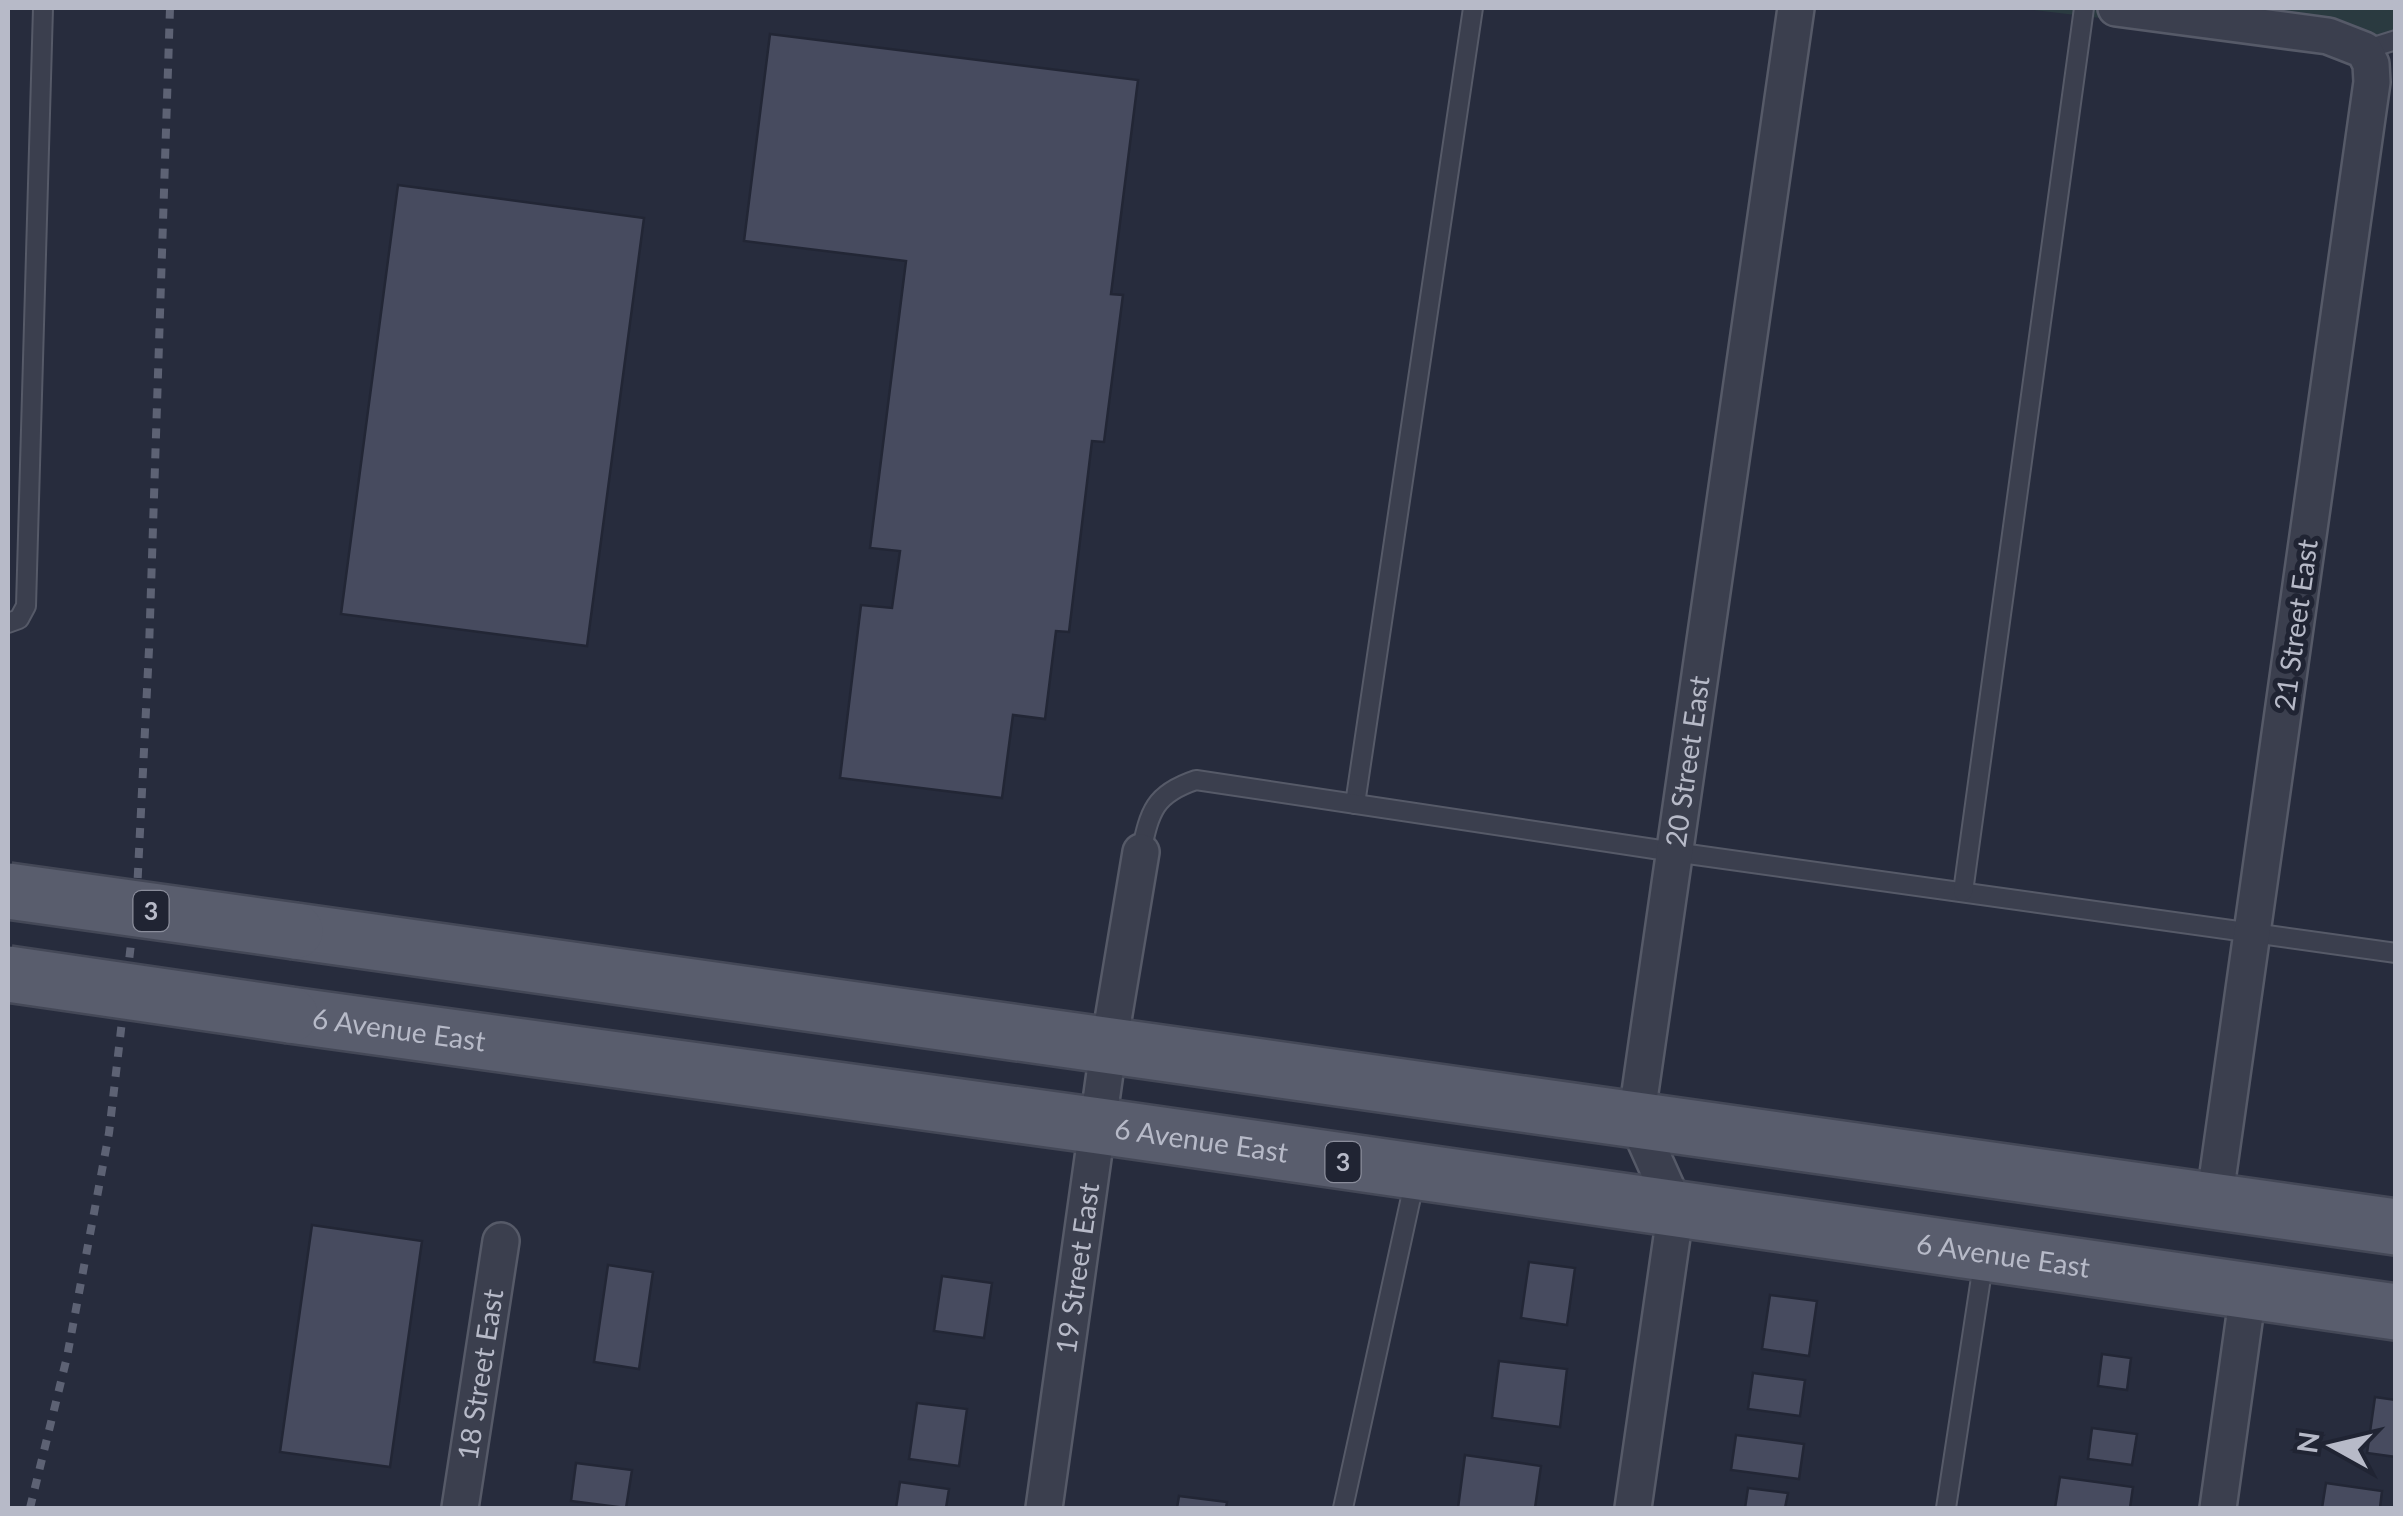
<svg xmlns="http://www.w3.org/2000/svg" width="2403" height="1516" font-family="Lato,sans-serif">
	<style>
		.green { fill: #2a3a40 }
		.building { fill: #474b5f; stroke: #222635; stroke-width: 2.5 }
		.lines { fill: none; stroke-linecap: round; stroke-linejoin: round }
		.service-casing { stroke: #565a68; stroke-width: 22 }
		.minor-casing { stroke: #565a68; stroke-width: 40 }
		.primary-casing { stroke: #444857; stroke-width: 60 }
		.service { stroke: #3b3f4e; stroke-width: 18 }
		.minor { stroke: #3b3f4e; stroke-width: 35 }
		.primary { stroke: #595d6d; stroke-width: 55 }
		.rail { stroke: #5d6274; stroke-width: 8; stroke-dasharray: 10 10; stroke-linecap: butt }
		.primary-bridge-casing { stroke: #444857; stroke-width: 60; stroke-linecap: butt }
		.primary-bridge { stroke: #595d6d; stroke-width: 55 }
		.labels { text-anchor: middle; stroke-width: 10; stroke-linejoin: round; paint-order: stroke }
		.shield { fill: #202433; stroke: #8a8d9b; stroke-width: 2.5 }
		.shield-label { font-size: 25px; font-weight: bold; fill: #b7bac8 }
		.street-label { font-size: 28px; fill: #b7bac8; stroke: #202433 }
	</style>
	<rect width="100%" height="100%" fill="#272c3d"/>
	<!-- green -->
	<path class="green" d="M2017 8H2395V53L2380 52Z"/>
	<!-- building -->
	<g class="building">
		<path d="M770 34 1138 80 1111 294 1123 295 1104 442 1092 441 1069 632 1056 631 1045 719 1013 715 1002 798 840 778 861 605 892 608 900 551 870 548 906 261 744 241Z"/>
		<path d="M398 185 644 218 587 646 341 614Z"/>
		<path d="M312 1225 422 1241 390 1467 280 1452Z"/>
		<path d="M1529 1262 1575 1268 1567 1325 1521 1318Z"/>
		<path d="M608 1265 653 1272 639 1369 594 1362Z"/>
		<path d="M942 1276 992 1283 984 1338 934 1331Z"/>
		<path d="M1770 1295 1817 1301 1809 1356 1762 1349Z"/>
		<path d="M2102 1354 2131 1358 2127 1390 2098 1386Z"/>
		<path d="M1499 1361 1567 1369 1560 1427 1492 1418Z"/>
		<path d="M1753 1373 1805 1380 1800 1416 1748 1409Z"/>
		<path d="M2375 1397 2396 1400V1457L2367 1453Z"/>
		<path d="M917 1403 967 1409 959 1466 909 1459Z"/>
		<path d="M2092 1428 2137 1434 2132 1465 2088 1459Z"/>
		<path d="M1736 1435 1804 1444 1799 1479 1731 1470Z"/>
		<path d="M1465 1455 1541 1466 1535 1508H1458Z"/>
		<path d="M576 1463 632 1470 626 1508 571 1501Z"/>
		<path d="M2060 1477 2133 1487 2130 1508H2055Z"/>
		<path d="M900 1482 949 1489 946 1508H896Z"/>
		<path d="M2326 1483 2382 1491 2380 1508H2322Z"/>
		<path d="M1748 1488 1788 1493 1785 1508H1745Z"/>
		<path d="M1179 1496 1227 1502 1226 1508H1177Z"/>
	</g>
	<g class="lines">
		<!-- service casing -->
		<g class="service-casing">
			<g id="service">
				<path d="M2364 50 2396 40"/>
				<path d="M8 623 19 619 26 606 43 8"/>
				<path d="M1355 804 1473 8"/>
				<path d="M1141 852C1150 811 1154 794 1196 780L1674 852 2396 953"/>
				<path d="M1963 892 2084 8"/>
				<path d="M1343 1508 1415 1179"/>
				<path d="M1946 1508 1984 1258"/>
			</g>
		</g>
		<!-- minor casing -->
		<g class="minor-casing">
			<g id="minor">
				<path d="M2116 8 2328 36 2364 50 2371 64 2372 82 2214 1202"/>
				<path id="s1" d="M460 1508 501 1241"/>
				<path id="s2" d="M1044 1508 1109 1044 1141 852"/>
				<path id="s3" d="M1633 1508 1676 1209 1636 1120 1796 8"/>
				<path d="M2218 1508 2248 1293"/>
			</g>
		</g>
		<!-- primary casing -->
		<g class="primary-casing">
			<g id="primary">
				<path d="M295 931 2396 1227"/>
				<path id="s4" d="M290 1015 1099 1126 2396 1312"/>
			</g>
		</g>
		<!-- service -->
		<use href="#service" class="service"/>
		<!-- minor -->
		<use href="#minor" class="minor"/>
		<!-- primary -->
		<use href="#primary" class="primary"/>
		<!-- rail -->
		<path class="rail" d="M30 1508 67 1357 109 1133 137 892 149 649 170 8"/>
		<!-- primary-bridge casing -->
		<g class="primary-bridge-casing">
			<g id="primary-bridge">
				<path d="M8 891 295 931"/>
				<path d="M8 974 290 1015"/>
			</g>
		</g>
		<!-- primary-bridge -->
		<use href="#primary-bridge" class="primary-bridge"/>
	</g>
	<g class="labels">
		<!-- shield labels -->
		<g class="shield">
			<rect x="133.5" y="891" width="35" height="40" rx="8"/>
			<rect x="1325.5" y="1142" width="35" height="40" rx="8"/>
		</g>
		<g class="shield-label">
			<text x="151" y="920">3</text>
			<text x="1343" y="1171">3</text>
		</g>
		<!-- street labels -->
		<g class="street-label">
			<text transform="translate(2296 625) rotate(-82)" y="10">21 Street East</text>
			<text dy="10" stroke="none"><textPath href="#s3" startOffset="762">20 Street East</textPath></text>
			<text dy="10" stroke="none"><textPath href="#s4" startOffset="110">6 Avenue East</textPath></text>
			<text dy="10" stroke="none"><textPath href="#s4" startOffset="920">6 Avenue East</textPath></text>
			<text dy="10" stroke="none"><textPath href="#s4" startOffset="1730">6 Avenue East</textPath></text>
			<text dy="10" stroke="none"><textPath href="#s2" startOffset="242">19 Street East</textPath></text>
			<text dy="10" stroke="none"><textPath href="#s1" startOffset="135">18 Street East</textPath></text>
		</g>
	</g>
	<!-- border -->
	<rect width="2403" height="1516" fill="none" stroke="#b7bac8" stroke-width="20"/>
	<!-- north arrow -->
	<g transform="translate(2333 1446) rotate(278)" stroke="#202433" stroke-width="8" paint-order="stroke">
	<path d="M0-8L18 38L0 25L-18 38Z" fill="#b7bac8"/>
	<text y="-15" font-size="28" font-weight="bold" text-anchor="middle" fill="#b7bac8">N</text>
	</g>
</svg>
